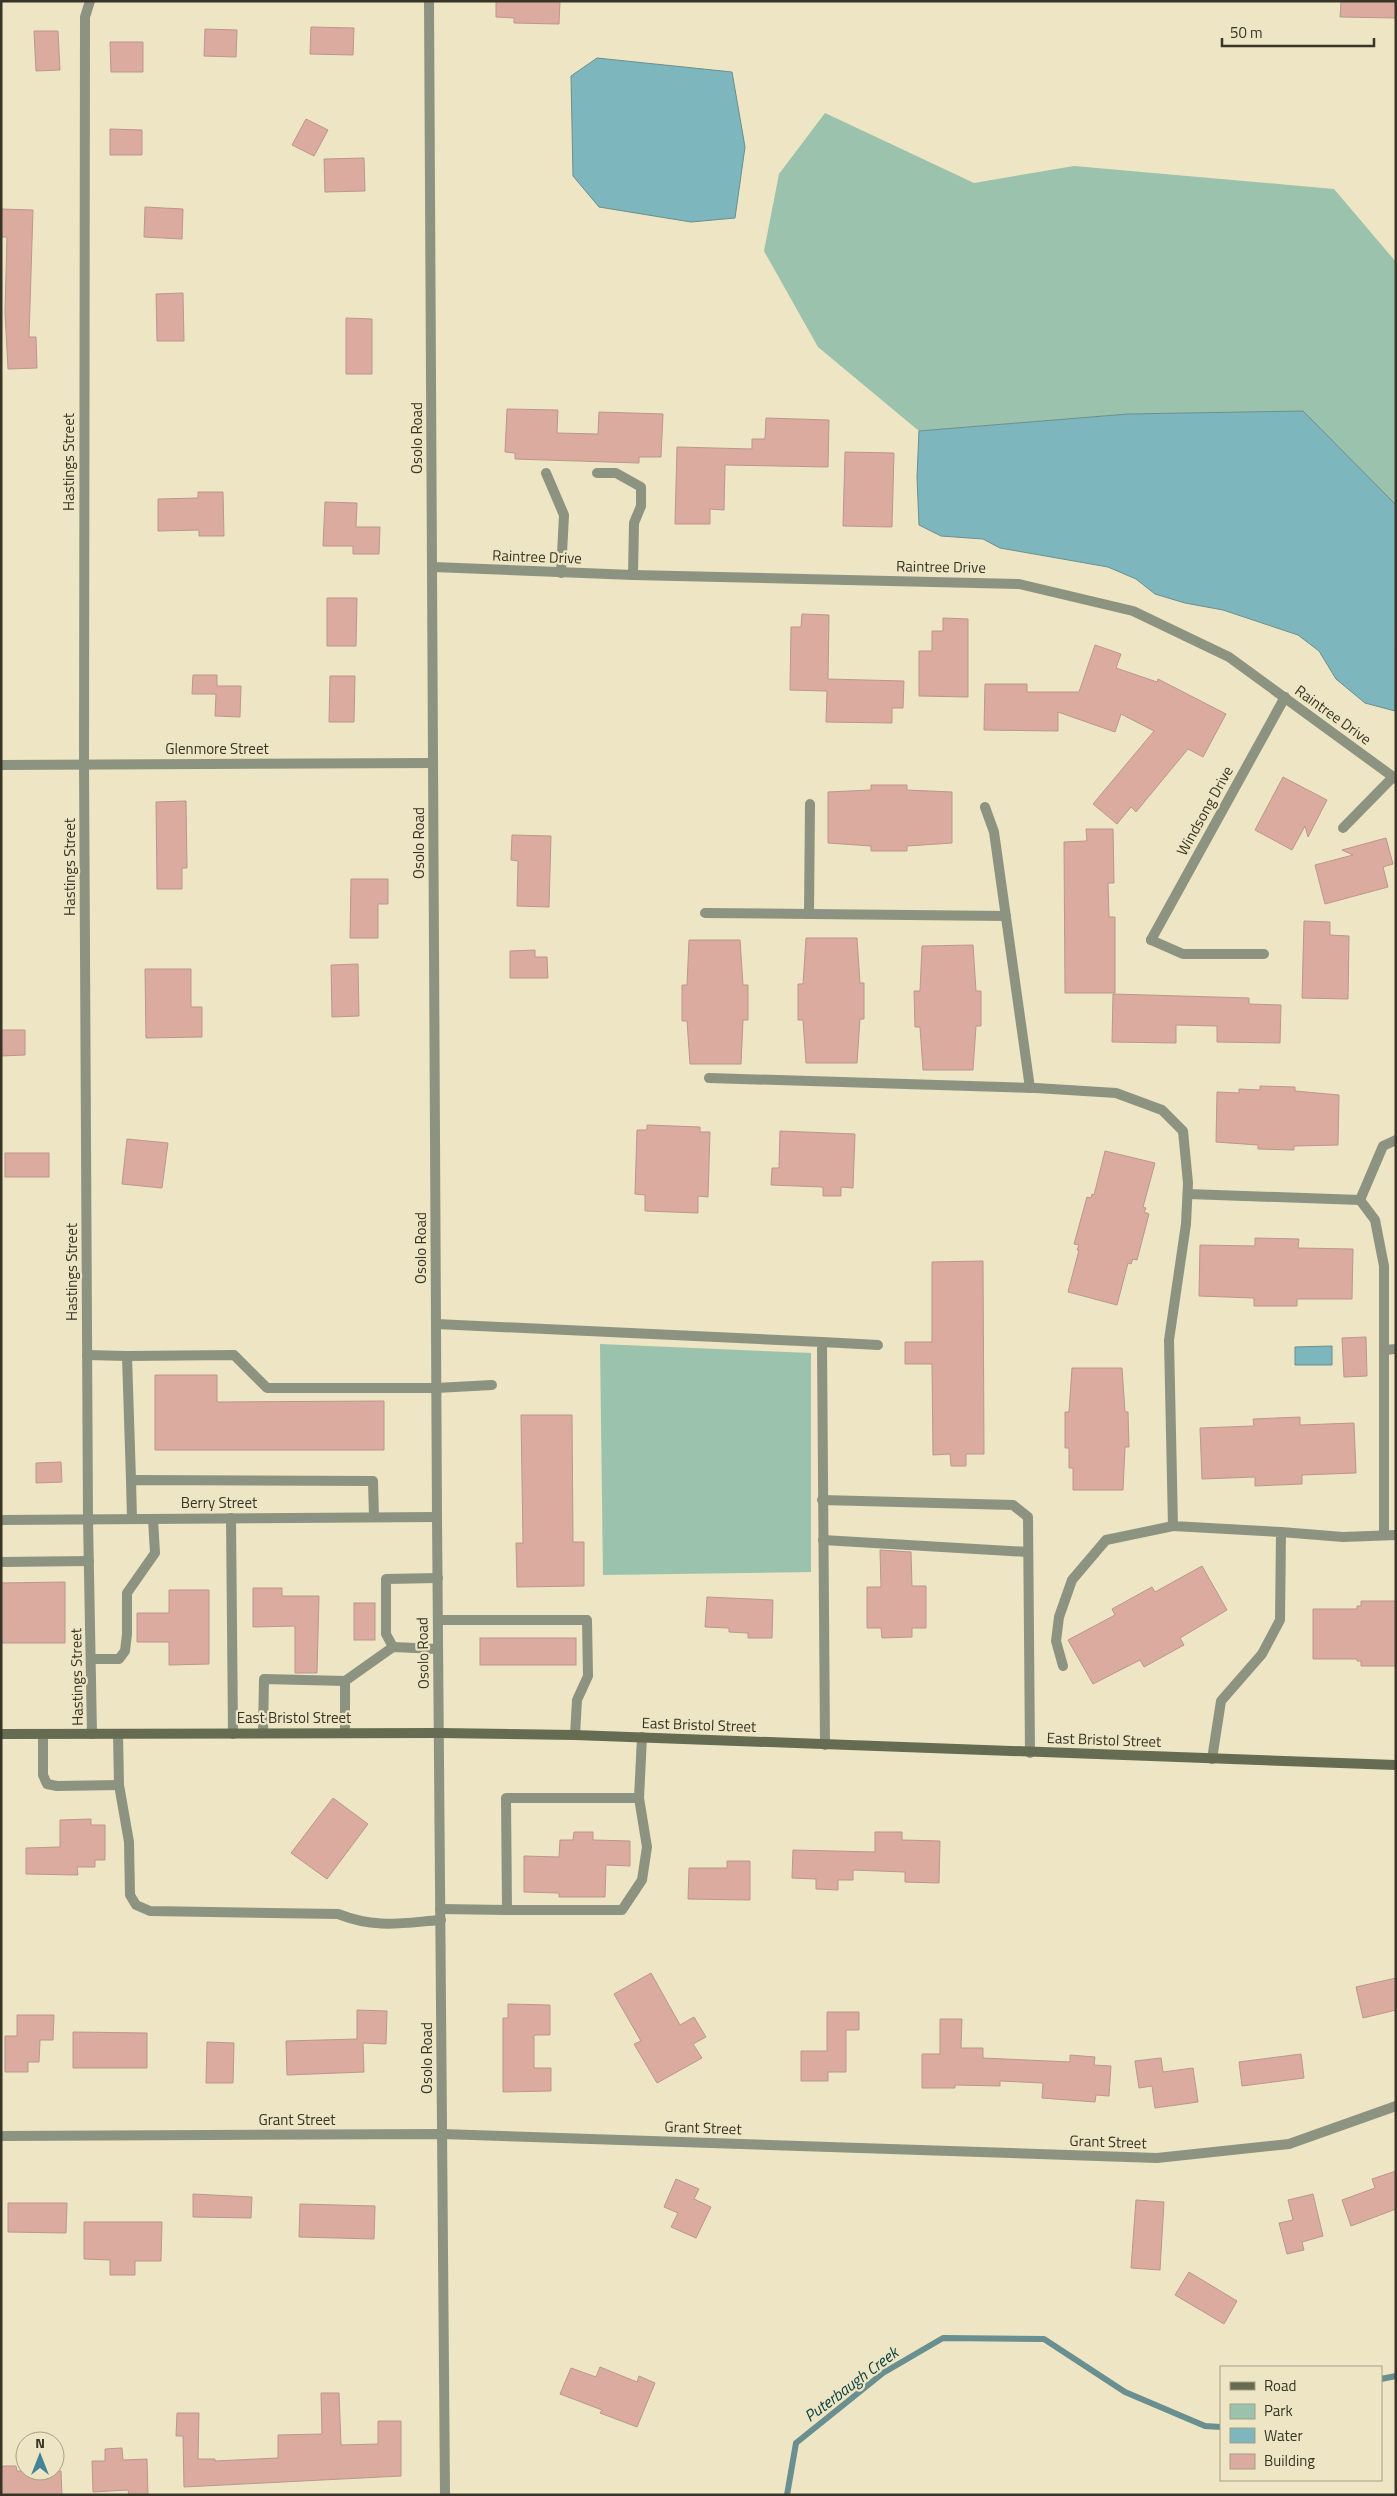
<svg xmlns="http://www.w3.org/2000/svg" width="1397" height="2496" font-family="'Titillium Web',sans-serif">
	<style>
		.green { fill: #9ac2ac }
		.water { fill: #7eb6bd; stroke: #698f90 }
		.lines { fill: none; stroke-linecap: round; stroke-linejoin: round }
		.stream { stroke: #698f90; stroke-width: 6 }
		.building { fill: #daab9e; stroke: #bb978e }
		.service { stroke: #8d9381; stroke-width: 10 }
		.minor { stroke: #8d9381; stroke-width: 10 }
		.tertiary { stroke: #8d9381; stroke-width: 10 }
		.secondary { stroke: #656c52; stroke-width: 10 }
		.labels { text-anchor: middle; stroke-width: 4.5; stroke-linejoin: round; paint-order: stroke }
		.street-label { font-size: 15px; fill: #383528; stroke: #ede5c3 }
		.water-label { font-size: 16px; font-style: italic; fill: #033b40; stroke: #ede5c3 }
	</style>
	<rect width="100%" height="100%" fill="#ede5c3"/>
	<!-- green -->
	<g class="green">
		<path d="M825 113 974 183 1074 166 1334 189 1396 262V505L1302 411 1128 414 919 431 818 347 764 251 779 174Z"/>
		<path d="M600 1344 811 1353V1572L603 1575Z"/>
	</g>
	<!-- water -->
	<g class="water">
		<path d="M597 58 732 72 745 147 735 218 691 222 599 207 573 176 571 76Z"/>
		<path d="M1303 411 1396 505 1395 711 1365 703 1336 679 1319 651 1298 635 1223 610 1185 603 1155 594 1136 579 1108 567 1000 548 983 539 941 536 919 525 917 477 919 431 1128 414Z"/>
		<path d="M1332 1346V1365H1295V1347Z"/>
	</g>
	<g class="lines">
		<!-- stream -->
		<g class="stream">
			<path d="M1381 2379 1396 2376"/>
			<path d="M787 2495 796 2443 883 2373 943 2338 1044 2339 1125 2392 1205 2426 1221 2427"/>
		</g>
	</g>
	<!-- building -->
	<g class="building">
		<path d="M496 1H560L559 24 514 23V18L496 17Z"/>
		<path d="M1341 1H1396V18L1340 17Z"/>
		<path d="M311 27 354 28 353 55 310 54Z"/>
		<path d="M205 29 237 30 236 57 204 56Z"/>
		<path d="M34 31H58L60 70 36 71Z"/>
		<path d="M110 42H143V72H111Z"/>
		<path d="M306 119 328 130 314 156 292 145Z"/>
		<path d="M110 129 142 130V155H110Z"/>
		<path d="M364 158 365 191 325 192 324 159Z"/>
		<path d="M145 207 183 209 182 239 144 237Z"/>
		<path d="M1 209 33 210 29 337H36L37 368 8 369 5 312 7 237H1Z"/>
		<path d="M183 293 184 341H157L156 294Z"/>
		<path d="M346 318 372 319V374H346Z"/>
		<path d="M507 409 558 410 557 433 598 434 599 412 663 414 661 457H639V463L515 459V453L505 452Z"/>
		<path d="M766 418 829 420 828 467 725 465 724 510 710 509V524H675L677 447 752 449V439H765Z"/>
		<path d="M845 452 894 453 892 527 843 526Z"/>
		<path d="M198 492H223L224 536H199V530L158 531V499L198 498Z"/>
		<path d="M325 502 357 503 356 527H380L379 554H353V546H323Z"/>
		<path d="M327 598H357L356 646H327Z"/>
		<path d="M802 614 829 615 828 679 904 681 903 708H892V723L826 722 827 691 790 690 791 627H801Z"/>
		<path d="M943 618 968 619V697L919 696V651H932V631H943Z"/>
		<path d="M1095 645 1121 654 1116 668 1157 682 1158 679 1226 714 1203 757 1188 749 1136 812 1131 807 1117 824 1093 804 1154 731 1121 714 1115 732 1058 712V731L984 730 985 684H1027V692H1079Z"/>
		<path d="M193 675H217V686H241L240 717 215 716 216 694H192Z"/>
		<path d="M330 676H355L354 722H329Z"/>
		<path d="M1283 777 1327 800 1308 837 1305 826 1292 850 1255 830Z"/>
		<path d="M871 785H907V790L952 792V843L907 846V851H871V846L828 843V792L871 790Z"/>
		<path d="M186 801 187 868H182V889H157L156 802Z"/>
		<path d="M1086 829H1113L1114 883H1108L1109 917H1115V993H1065L1064 842 1087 841Z"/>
		<path d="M512 835 551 836 549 907 517 906 518 861 511 860Z"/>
		<path d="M1386 838 1393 864 1383 867 1388 887 1325 904 1315 865 1353 855 1342 850Z"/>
		<path d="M351 879H388V904H378V938H350Z"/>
		<path d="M1304 921 1330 922V935L1349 936 1348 999 1302 998Z"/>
		<path d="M806 938H857L860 983H864V1019H860L857 1063H806L803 1020H798V984H803Z"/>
		<path d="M689 940H740L743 985H748V1020H743L741 1064H690L687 1021H682V985H687Z"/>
		<path d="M973 945 976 991H981V1026H976L973 1070H923L920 1027H915L914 991H920L922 946Z"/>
		<path d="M535 950V957H547L548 978H510V951Z"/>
		<path d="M358 964 359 1016 332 1017 331 965Z"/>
		<path d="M145 969H191V1007H202V1037L146 1038Z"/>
		<path d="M1113 994 1249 998V1004L1281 1005 1280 1043 1217 1042V1026L1176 1025V1043L1112 1042Z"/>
		<path d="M1 1030H25V1055L1 1056Z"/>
		<path d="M1260 1086 1295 1087V1091L1339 1095 1338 1145 1294 1146V1150L1258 1149V1145L1216 1142 1217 1092 1239 1093V1089L1260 1090Z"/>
		<path d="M647 1125 700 1127V1132H710L708 1197 698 1196V1213L645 1211V1195L635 1194 637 1130H647Z"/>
		<path d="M780 1131 855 1134 853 1188 841 1187V1196H823V1187L771 1185 772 1168H779Z"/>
		<path d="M127 1139 168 1143 162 1188 122 1184Z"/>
		<path d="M1105 1151 1155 1163 1143 1207 1146 1208 1144 1212 1149 1214 1137 1260 1133 1259 1131 1264 1128 1263 1117 1305 1068 1292 1079 1250H1077L1079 1245 1074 1244 1087 1197 1091 1198 1092 1194 1094 1195Z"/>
		<rect x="5" y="1153" width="44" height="24"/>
		<path d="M1255 1238 1299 1239 1298 1248 1353 1249 1352 1299H1297V1306H1254V1298L1199 1296 1200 1245 1255 1246Z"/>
		<path d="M983 1261 984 1454H966V1466H951L950 1454 933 1455 932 1364H905V1342H932V1262Z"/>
		<path d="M1366 1337 1367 1376 1344 1377 1342 1338Z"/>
		<path d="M1072 1368H1122L1125 1412H1128L1129 1447H1125L1123 1490H1073V1468H1069V1448H1065V1412H1069Z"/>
		<path d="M155 1375H217V1402L384 1401V1450H155Z"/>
		<path d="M521 1415H572L573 1542H584V1586L517 1587 516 1543H523Z"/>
		<path d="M1300 1417V1425L1354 1423 1356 1473 1302 1475V1484L1255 1486V1477L1202 1479 1200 1428 1254 1426 1253 1419Z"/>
		<path d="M61 1462 62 1482 36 1483V1463Z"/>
		<path d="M880 1550 911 1552 912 1586H926V1628H912V1637L882 1638 881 1628H867V1587H881Z"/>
		<path d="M1202 1566 1227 1610 1180 1638 1184 1645 1144 1667 1140 1660 1093 1684 1068 1640 1115 1615 1112 1609 1152 1587 1155 1592Z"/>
		<path d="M65 1582V1643H1V1583Z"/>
		<path d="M253 1588H282V1596H319L317 1673H295V1626L253 1627Z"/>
		<path d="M169 1590H209V1664L169 1665V1642H137V1613H169Z"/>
		<path d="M707 1597 773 1600 772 1638H748V1633L729 1632V1628L705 1627Z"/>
		<path d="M1361 1601H1396V1666H1361V1661H1357V1659H1313V1609H1357V1606H1361Z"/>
		<rect x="354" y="1603" width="21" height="37"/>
		<rect x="480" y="1638" width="96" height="27"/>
		<path d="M333 1798 368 1824 327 1879 291 1853Z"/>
		<path d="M91 1819V1825H105V1860H95V1867H77L78 1875 26 1874V1848L60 1847V1820Z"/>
		<path d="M574 1832H593V1840L630 1841V1866L606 1865 605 1897H559V1893L524 1892V1856L559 1857 560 1840H573Z"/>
		<path d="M875 1832H902V1840L940 1841 939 1883 905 1882V1872L853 1870V1880H838V1890L816 1889V1879L792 1878 793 1850 875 1852Z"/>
		<path d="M727 1861H750V1900L688 1899 689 1868H727Z"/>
		<path d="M651 1973 680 2025 694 2017 706 2037 693 2044 702 2058 657 2083 634 2044 641 2041 614 1994Z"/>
		<path d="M1396 1978V2010L1363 2018 1356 1987Z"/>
		<path d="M508 2004 550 2005V2035H534V2068H551V2091L503 2092V2018H508Z"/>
		<path d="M357 2010 387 2011 386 2044 363 2043 364 2072 287 2075 286 2041 357 2039Z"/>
		<path d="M827 2012H859V2030H846V2072H828V2081H801V2051H827Z"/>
		<path d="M17 2015H54L53 2040H40L39 2062H28V2072H5V2036H17Z"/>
		<path d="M940 2019H962L961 2048H983V2058L1070 2062V2055L1095 2057 1094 2065 1111 2066 1109 2096 1096 2095 1095 2102 1042 2098 1043 2083 1000 2081V2086L955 2085V2088H922V2054H940Z"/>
		<path d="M73 2032 147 2033V2068H73Z"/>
		<path d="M207 2042 234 2043 233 2083H206Z"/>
		<path d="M1301 2054 1304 2078 1242 2086 1239 2062Z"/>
		<path d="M1161 2058 1163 2072 1193 2068 1198 2102 1155 2108 1152 2086 1139 2088 1135 2061Z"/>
		<path d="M1396 2171V2209L1351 2226 1342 2200 1375 2188 1372 2179Z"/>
		<path d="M676 2179 699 2189 694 2199 711 2207 696 2238 671 2227 678 2213 664 2207Z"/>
		<path d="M193 2194 252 2197 251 2218 193 2217Z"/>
		<path d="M1313 2194 1323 2236 1302 2242 1304 2250 1287 2254 1279 2223 1293 2220 1288 2200Z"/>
		<path d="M1136 2200 1164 2202 1160 2270 1131 2268Z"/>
		<path d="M8 2203H67L66 2233 8 2232Z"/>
		<path d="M300 2204 375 2206 374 2239 299 2237Z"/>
		<path d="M84 2222H162L161 2261H135V2275H110V2260L84 2259Z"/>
		<path d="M1189 2272 1237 2301 1224 2324 1175 2295Z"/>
		<path d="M600 2367 637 2382 639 2376 655 2383 637 2427 600 2413 602 2410 560 2394 571 2368 596 2377Z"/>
		<path d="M321 2393H339L341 2445 378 2444V2421H401V2476L184 2487 183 2436H176L177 2413H199L198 2459H215V2461L278 2458V2435L322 2434Z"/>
		<path d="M122 2448 123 2460 147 2459 148 2495H129L128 2490 93 2492 92 2461H105V2449Z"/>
		<path d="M1 2466H16L17 2471H61L62 2495H1Z"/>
	</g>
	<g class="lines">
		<!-- service -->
		<g class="service">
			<path d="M546 473 564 515 561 573"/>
			<path d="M597 473H616L641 487V506L634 523 633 575"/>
			<path d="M1343 828 1393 777"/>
			<path d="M809 914 810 804"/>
			<path d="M1151 940 1183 954H1264"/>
			<path d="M822 1342 878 1345"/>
			<path d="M87 1355 127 1356 131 1480"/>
			<path d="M127 1356 234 1355 267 1388H436L492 1385"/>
			<path d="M822 1500 1013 1505 1028 1517 1030 1753"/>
			<path d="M231 1518 233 1734"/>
			<path d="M132 1519 131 1480 373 1481 374 1517"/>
			<path d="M823 1540 1028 1552"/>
			<path d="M1 1562 89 1561"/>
			<path d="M438 1620H587L588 1676 577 1700 575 1735"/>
			<path d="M393 1647 386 1634V1579L438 1578"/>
			<path d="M92 1659H119L125 1651 127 1634V1593L155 1553 153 1519"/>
			<path d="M1063 1666 1056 1641 1059 1617 1072 1580 1106 1540 1173 1526"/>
			<path d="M263 1733 264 1679 345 1681"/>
			<path d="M345 1733V1681L393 1647 438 1649"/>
			<path d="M43 1734V1775L47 1784 57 1786 119 1785"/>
			<path d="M118 1734 119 1785 129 1842 130 1895 136 1905 150 1911 338 1914C377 1929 401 1923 441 1920"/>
			<path d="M440 1909 507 1910 506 1798H639L642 1737"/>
			<path d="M507 1910H622L642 1880 647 1847 639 1798"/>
		</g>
		<!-- minor -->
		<g class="minor">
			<path d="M90 1 85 17 84 764 88 1519 92 1734"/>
			<path d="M433 567 633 575 1019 584 1133 611 1229 657 1396 779"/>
			<path d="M1 765 433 763"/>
			<path d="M985 807 994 832 1030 1088"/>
			<path d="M705 913 1006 916"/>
			<path d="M1151 940 1285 697"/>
			<path d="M709 1078 1036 1088 1116 1093 1162 1110 1183 1131 1188 1183 1186 1224 1169 1340 1173 1526 1281 1532 1280 1620 1262 1654 1221 1701 1212 1759"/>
			<path d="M1188 1194 1360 1200 1383 1146 1396 1140"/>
			<path d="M1360 1200 1375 1220 1384 1266V1535"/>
			<path d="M436 1324 822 1342 825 1745"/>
			<path d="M1384 1350 1396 1349"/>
			<path d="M1 1520 437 1517"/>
			<path d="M1281 1532 1343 1537 1396 1535"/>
			<path d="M1 2136 442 2134 1157 2158 1289 2144 1396 2106"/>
		</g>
		<!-- tertiary -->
		<path class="tertiary" d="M429 1 437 1517 445 2495"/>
		<!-- secondary -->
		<path class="secondary" d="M1 1734 439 1733 575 1735 1396 1765"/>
	</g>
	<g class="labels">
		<!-- street labels -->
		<g class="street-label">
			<text transform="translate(417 438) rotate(-90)" y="5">Osolo Road</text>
			<text transform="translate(69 462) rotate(-90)" y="5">Hastings Street</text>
			<text transform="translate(537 557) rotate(2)" y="5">Raintree Drive</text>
			<text transform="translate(941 567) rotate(1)" y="5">Raintree Drive</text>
			<text transform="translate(1333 715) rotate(36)" y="5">Raintree Drive</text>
			<text x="217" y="754">Glenmore Street</text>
			<text transform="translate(1205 811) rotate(-61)" y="5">Windsong Drive</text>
			<text transform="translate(419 843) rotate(-90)" y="5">Osolo Road</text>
			<text transform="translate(70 867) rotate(-90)" y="5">Hastings Street</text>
			<text transform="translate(421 1248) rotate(-90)" y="5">Osolo Road</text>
			<text transform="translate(72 1272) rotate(-90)" y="5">Hastings Street</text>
			<text x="219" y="1508">Berry Street</text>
			<text transform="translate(423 1653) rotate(-91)" y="5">Osolo Road</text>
			<text transform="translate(77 1677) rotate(-91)" y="5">Hastings Street</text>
			<text x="294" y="1723">East Bristol Street</text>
			<text transform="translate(699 1725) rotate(2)" y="5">East Bristol Street</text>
			<text transform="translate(1104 1740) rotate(2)" y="5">East Bristol Street</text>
			<text transform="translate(427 2058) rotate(-90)" y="5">Osolo Road</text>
			<text x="297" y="2125">Grant Street</text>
			<text transform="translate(703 2128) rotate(2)" y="5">Grant Street</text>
			<text transform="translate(1108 2142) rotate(2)" y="5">Grant Street</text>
		</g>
		<!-- water labels -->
		<g class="water-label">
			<text transform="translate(851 2384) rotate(-37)" y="6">Puterbaugh Creek</text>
		</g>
	</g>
	<!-- border -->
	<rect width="1397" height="2496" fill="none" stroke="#383528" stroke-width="5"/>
	<!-- legend -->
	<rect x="1220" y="2366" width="162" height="115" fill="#ede5c3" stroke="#a59f85"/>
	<rect x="1230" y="2382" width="25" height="8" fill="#656c52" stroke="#a59f85"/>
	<text x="1264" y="2391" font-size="15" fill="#383528">Road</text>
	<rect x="1230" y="2404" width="25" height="15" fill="#9ac2ac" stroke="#a59f85"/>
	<text x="1264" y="2416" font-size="15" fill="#383528">Park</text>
	<rect x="1230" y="2428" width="25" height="15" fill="#7eb6bd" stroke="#a59f85"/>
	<text x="1264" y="2441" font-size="15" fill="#383528">Water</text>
	<rect x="1230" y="2454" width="25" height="15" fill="#daab9e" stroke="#a59f85"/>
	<text x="1264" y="2466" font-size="15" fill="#383528">Building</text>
	<!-- north arrow -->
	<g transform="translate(40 2456)"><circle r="24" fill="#ede5c3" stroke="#a59f85"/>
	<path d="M0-4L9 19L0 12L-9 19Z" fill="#438297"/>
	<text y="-8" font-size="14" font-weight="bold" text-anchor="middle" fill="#383528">N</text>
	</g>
	<!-- scale -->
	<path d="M1222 38v8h152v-8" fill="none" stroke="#383528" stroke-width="2.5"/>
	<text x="1230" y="38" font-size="15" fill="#383528" stroke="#ede5c3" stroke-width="4" paint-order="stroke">50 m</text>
</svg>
